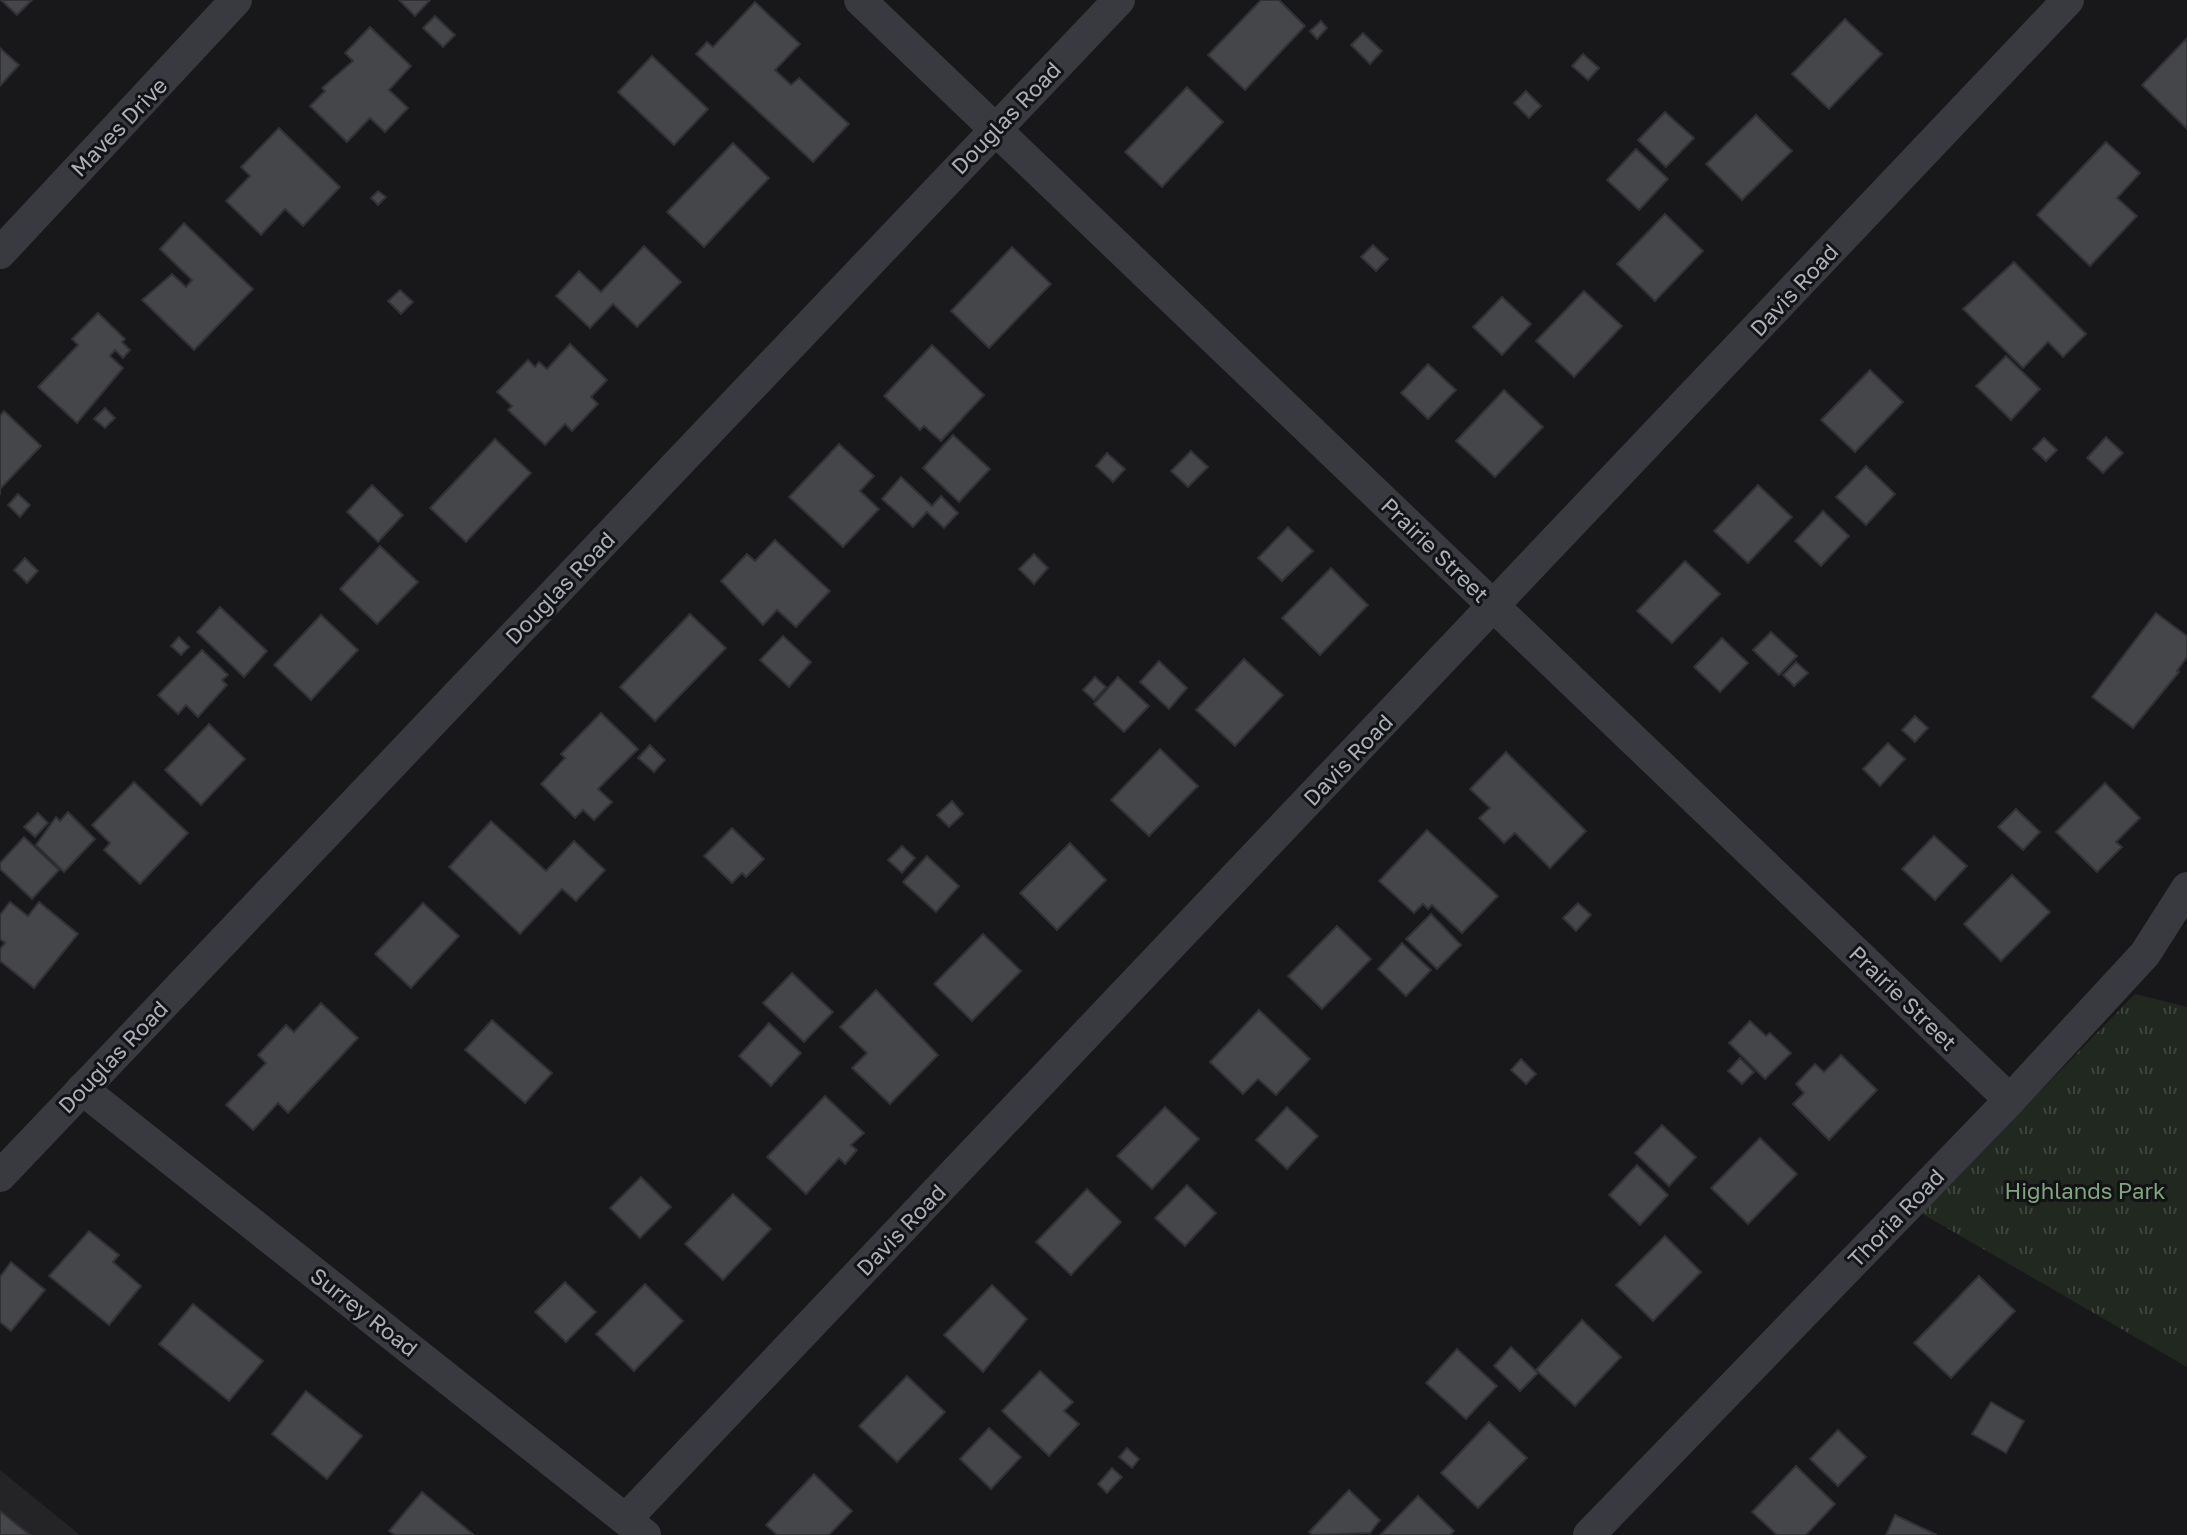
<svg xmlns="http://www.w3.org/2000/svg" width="2187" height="1535" font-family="'Golos Text',sans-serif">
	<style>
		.built { fill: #242427 }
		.park { fill: url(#park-tufts) }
		.building { fill: #44464a; stroke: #323236; stroke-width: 2 }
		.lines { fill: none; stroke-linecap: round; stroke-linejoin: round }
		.street { stroke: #393a3f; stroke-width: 32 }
		.labels { text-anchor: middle; stroke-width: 6; stroke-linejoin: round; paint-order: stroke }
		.street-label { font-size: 22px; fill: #aab0ba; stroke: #131315 }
		.park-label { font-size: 22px; fill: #81a482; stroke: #131315 }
	</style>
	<defs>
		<pattern id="park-tufts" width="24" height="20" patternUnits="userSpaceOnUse" patternTransform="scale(2)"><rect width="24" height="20" fill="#202820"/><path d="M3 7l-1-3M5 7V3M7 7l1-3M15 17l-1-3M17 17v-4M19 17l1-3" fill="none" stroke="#3e453e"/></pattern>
	</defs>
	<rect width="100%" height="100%" fill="#18181a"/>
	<!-- built -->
	<path class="built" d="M0 1470 80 1535H0Z"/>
	<!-- park -->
	<path class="park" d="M2135 994 2187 1007V1367L1921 1213Z"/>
	<!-- building -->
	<g class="building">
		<path d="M1 0H32L17 15Z"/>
		<path d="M399 0H430L415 16Z"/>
		<path d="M1261 0H1279L1305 26 1245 90 1208 55Z"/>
		<path d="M755 2 800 44 775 70 791 85 799 78 849 124 813 162 696 54 707 42 713 47Z"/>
		<path d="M435 16 455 35 443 47 423 28Z"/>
		<path d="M1845 19 1882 54 1829 109 1792 74Z"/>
		<path d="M1321 21 1327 28 1317 39 1310 31Z"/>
		<path d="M370 27 411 66 389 90 408 108 385 132 370 118 347 142 310 106 325 91 322 88 353 61 345 53Z"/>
		<path d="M1363 33 1382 51 1370 64 1351 45Z"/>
		<path d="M2187 38V129L2142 85Z"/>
		<path d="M0 48 19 65 0 86Z"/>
		<path d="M1583 54 1599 68 1588 80 1572 66Z"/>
		<path d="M652 56 708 109 674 145 618 92Z"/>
		<path d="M1187 87 1223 122 1162 187 1125 152Z"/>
		<path d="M1526 91 1541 106 1529 118 1514 103Z"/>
		<path d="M1665 112 1694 138 1666 167 1638 140Z"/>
		<path d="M1756 115 1792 151 1742 200 1706 164Z"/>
		<path d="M279 128 340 187 303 226 285 209 261 235 226 201 250 176 241 167Z"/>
		<path d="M2106 142 2140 173 2117 198 2137 216 2090 266 2037 215Z"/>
		<path d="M733 143 769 178 704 247 667 212Z"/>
		<path d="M1636 149 1668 179 1639 210 1607 180Z"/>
		<path d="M378 191 386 197 378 205 371 198Z"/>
		<path d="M1665 214 1703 251 1655 301 1617 264Z"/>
		<path d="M184 223 253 289 194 350 142 300 172 274 186 287 192 280 160 249Z"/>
		<path d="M1373 245 1388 259 1376 271 1361 257Z"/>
		<path d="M644 246 681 282 637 327 613 304 590 328 556 296 579 271 601 292Z"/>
		<path d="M1012 247 1051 284 989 348 951 311Z"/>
		<path d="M2014 262 2086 334 2063 357 2048 342 2023 368 1963 309Z"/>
		<path d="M400 290 413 302 401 314 388 301Z"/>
		<path d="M1584 291 1622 326 1574 377 1536 341Z"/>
		<path d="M1502 297 1531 324 1502 355 1473 327Z"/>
		<path d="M98 313 125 339 122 342 130 350 123 358 115 350 110 356 123 368 77 423 38 387 78 345 72 339Z"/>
		<path d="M570 344 607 380 591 397 598 404 572 431 565 424 545 445 508 410 512 406 497 392 528 360 535 367 539 362 547 369Z"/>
		<path d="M932 345 984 395 941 441 924 426 920 430 884 396Z"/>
		<path d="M2006 356 2040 389 2011 420 1976 386Z"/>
		<path d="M1428 364 1456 390 1428 419 1401 393Z"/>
		<path d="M1870 370 1903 402 1855 452 1821 420Z"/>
		<path d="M1504 390 1543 427 1495 477 1456 441Z"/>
		<path d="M105 408 115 418 105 428 94 419Z"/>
		<path d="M4 411 41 446 0 489V495V416Z"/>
		<path d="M953 435 990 469 959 502 923 468Z"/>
		<path d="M2106 437 2123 453 2103 473 2087 458Z"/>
		<path d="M2044 438 2057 450 2046 461 2033 449Z"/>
		<path d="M495 439 531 473 466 542 430 508Z"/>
		<path d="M839 444 874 476 860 491 879 509 843 547 789 497Z"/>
		<path d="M1191 451 1208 467 1188 487 1171 471Z"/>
		<path d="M1107 453 1125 469 1113 482 1096 466Z"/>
		<path d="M1866 466 1895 494 1866 525 1836 497Z"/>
		<path d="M901 477 932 506 941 496 958 513 944 528 927 512 913 527 882 499Z"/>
		<path d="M372 485 403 515 378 542 347 512Z"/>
		<path d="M1758 485 1792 517 1748 563 1714 531Z"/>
		<path d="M18 494 30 505 20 517 8 505Z"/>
		<path d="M1823 511 1849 536 1821 566 1795 541Z"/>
		<path d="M1288 527 1313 551 1282 581 1258 558Z"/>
		<path d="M775 540 830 591 796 627 777 610 763 625 721 581 747 554 755 561Z"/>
		<path d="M380 546 418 582 377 624 340 589Z"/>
		<path d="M1034 554 1048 568 1034 584 1019 569Z"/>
		<path d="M25 558 38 571 27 583 14 570Z"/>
		<path d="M1685 561 1720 594 1672 643 1637 611Z"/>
		<path d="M1331 568 1368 605 1320 655 1282 618Z"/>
		<path d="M220 607 267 651 244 677 197 632Z"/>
		<path d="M2156 613 2187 636V657L2177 671 2179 672 2133 728 2092 697Z"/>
		<path d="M690 614 726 648 655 721 620 687Z"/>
		<path d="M321 615 358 650 311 700 274 665Z"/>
		<path d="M1771 632 1797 656 1779 675 1753 650Z"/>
		<path d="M783 636 811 662 789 687 760 660Z"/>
		<path d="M179 637 189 647 181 655 171 646Z"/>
		<path d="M1722 638 1748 663 1720 692 1694 667Z"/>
		<path d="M202 650 228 675 222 680 227 685 198 717 186 705 178 714 158 695Z"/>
		<path d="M1244 659 1283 695 1235 746 1196 710Z"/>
		<path d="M1159 661 1187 688 1169 709 1140 682Z"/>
		<path d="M1796 662 1808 673 1794 686 1783 675Z"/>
		<path d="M1095 677 1106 687 1094 700 1083 690Z"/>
		<path d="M1118 677 1149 706 1124 732 1094 704Z"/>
		<path d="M601 713 638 749 598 789 612 802 594 820 583 810 575 818 541 784 565 758 561 754Z"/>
		<path d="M1915 716 1928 728 1915 742 1902 730Z"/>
		<path d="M209 724 245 759 201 805 165 770Z"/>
		<path d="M1888 743 1905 759 1880 786 1863 769Z"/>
		<path d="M650 745 665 760 654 772 638 758Z"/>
		<path d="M1160 749 1198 786 1149 836 1111 800Z"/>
		<path d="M1506 752 1586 831 1550 868 1515 833 1504 843 1479 818 1490 808 1470 789Z"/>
		<path d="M134 782 188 833 140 884 104 850 110 843 92 825Z"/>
		<path d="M2105 783 2140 818 2116 842 2122 847 2097 872 2056 832Z"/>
		<path d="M952 801 963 814 949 827 937 815Z"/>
		<path d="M2016 809 2040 832 2023 850 1998 827Z"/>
		<path d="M68 812 95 839 64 872 36 845 56 817 60 821Z"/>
		<path d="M38 813 48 823 35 837 24 827Z"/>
		<path d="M491 821 546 871 574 841 605 870 576 901 562 889 520 934 449 867Z"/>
		<path d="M732 828 764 859 746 877 742 873 732 883 704 856Z"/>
		<path d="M1427 830 1498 896 1462 933 1432 905 1428 909 1423 904 1414 913 1379 881Z"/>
		<path d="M1934 836 1967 866 1935 900 1902 869Z"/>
		<path d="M24 837 59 870 32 899 0 869V863Z"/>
		<path d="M1070 843 1106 880 1057 930 1020 893Z"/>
		<path d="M902 846 915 858 902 873 888 860Z"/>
		<path d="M927 856 959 886 936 912 903 882Z"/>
		<path d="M2012 875 2050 912 2001 961 1964 924Z"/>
		<path d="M10 902 28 916 39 902 78 934 34 988 0 961V949L5 943 0 939V915Z"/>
		<path d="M423 903 459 936 411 988 375 954Z"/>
		<path d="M1578 903 1591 915 1576 931 1563 918Z"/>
		<path d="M1431 914 1461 945 1437 969 1406 939Z"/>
		<path d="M1337 926 1371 959 1322 1009 1288 976Z"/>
		<path d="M983 934 1021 971 972 1021 934 984Z"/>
		<path d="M1402 943 1431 970 1406 996 1378 969Z"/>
		<path d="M792 973 833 1012 804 1042 763 1003Z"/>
		<path d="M876 990 938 1055 890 1104 852 1068 867 1053 840 1027Z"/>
		<path d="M321 1003 358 1038 288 1113 278 1103 253 1130 226 1105 266 1063 258 1055 286 1025 294 1032Z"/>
		<path d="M1259 1010 1310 1059 1276 1095 1258 1079 1243 1094 1210 1062Z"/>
		<path d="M492 1020 552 1073 525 1103 465 1050Z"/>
		<path d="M1750 1021 1766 1036 1770 1033 1791 1053 1765 1079 1729 1043Z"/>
		<path d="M769 1023 801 1053 771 1086 739 1056Z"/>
		<path d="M1841 1055 1877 1090 1829 1140 1793 1104 1804 1093 1796 1084 1815 1064 1824 1072Z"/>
		<path d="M1740 1058 1754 1072 1742 1084 1728 1071Z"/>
		<path d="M1521 1059 1536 1074 1526 1084 1511 1070Z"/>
		<path d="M825 1096 864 1133 851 1145 857 1150 845 1164 839 1158 806 1194 767 1157Z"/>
		<path d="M1165 1107 1199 1139 1152 1189 1117 1156Z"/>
		<path d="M1287 1107 1318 1136 1287 1169 1256 1140Z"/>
		<path d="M1662 1125 1696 1157 1669 1186 1635 1153Z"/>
		<path d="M1760 1138 1797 1174 1748 1224 1711 1188Z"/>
		<path d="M1637 1165 1668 1195 1640 1225 1609 1195Z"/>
		<path d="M641 1177 671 1207 640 1238 610 1208Z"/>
		<path d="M1187 1185 1216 1213 1185 1246 1155 1218Z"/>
		<path d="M1087 1189 1121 1222 1071 1275 1036 1242Z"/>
		<path d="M733 1194 771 1229 723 1280 685 1244Z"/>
		<path d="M89 1231 119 1255 113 1262 141 1286 109 1325 49 1276Z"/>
		<path d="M1665 1236 1701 1272 1653 1321 1616 1285Z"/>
		<path d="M11 1262 45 1290 11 1331 0 1322V1277Z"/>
		<path d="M1979 1276 2015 1311 1951 1378 1914 1343Z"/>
		<path d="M565 1282 596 1312 566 1342 535 1312Z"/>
		<path d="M645 1284 683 1321 634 1371 596 1334Z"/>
		<path d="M992 1285 1027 1319 983 1372 944 1335Z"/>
		<path d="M193 1304 263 1361 229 1401 159 1344Z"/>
		<path d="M1582 1320 1621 1357 1575 1406 1536 1370Z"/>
		<path d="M1511 1347 1538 1373 1520 1391 1494 1366Z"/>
		<path d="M1457 1349 1497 1386 1466 1419 1426 1383Z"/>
		<path d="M1040 1371 1073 1402 1064 1411 1079 1424 1049 1456 1002 1411Z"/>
		<path d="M907 1376 945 1412 897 1462 859 1426Z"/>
		<path d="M306 1391 362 1436 327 1479 272 1434Z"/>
		<path d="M1991 1402 2024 1421 2006 1453 1972 1434Z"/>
		<path d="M1489 1422 1527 1458 1478 1508 1441 1473Z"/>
		<path d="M989 1428 1021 1457 991 1489 960 1459Z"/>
		<path d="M1838 1430 1866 1457 1838 1486 1810 1459Z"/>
		<path d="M1127 1448 1139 1459 1132 1468 1119 1457Z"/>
		<path d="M1796 1466 1835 1504 1806 1535H1777L1752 1512Z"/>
		<path d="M1112 1468 1122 1477 1107 1493 1098 1484Z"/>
		<path d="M814 1474 852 1511 829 1535H777L766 1525Z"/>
		<path d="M1349 1490 1380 1520 1370 1533 1312 1535 1309 1532Z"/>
		<path d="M422 1492 474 1535H395L389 1531Z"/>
		<path d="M1418 1496 1454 1531 1450 1535H1380Z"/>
		<path d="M0 1511 30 1535H0Z"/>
		<path d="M1895 1515 1937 1535H1886Z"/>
	</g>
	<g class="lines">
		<!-- street -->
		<g class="street">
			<path d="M860 0 2010 1100"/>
			<path d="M0 253 236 0"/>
			<path d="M82 1089 645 1535"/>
			<path d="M0 1176 1119 0"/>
			<path d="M626 1519 2068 0"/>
			<path d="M1589 1535 2010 1100 2145 954 2187 888"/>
		</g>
	</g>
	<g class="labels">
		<!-- street labels -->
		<g class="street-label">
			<text transform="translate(1006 118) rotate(-46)" y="8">Douglas Road</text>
			<text transform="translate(119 127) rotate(-46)" y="8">Maves Drive</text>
			<text transform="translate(1794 290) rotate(-47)" y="8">Davis Road</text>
			<text transform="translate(1435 550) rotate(44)" y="8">Prairie Street</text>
			<text transform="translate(560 588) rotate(-46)" y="8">Douglas Road</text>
			<text transform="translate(1348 760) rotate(-46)" y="8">Davis Road</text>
			<text transform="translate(1903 998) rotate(44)" y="8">Prairie Street</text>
			<text transform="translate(113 1057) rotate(-46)" y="8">Douglas Road</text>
			<text transform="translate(1896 1218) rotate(-46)" y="8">Thoria Road</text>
			<text transform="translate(901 1230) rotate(-46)" y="8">Davis Road</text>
			<text transform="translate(364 1312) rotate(38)" y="8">Surrey Road</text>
		</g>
		<!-- park labels -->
		<g class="park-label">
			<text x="2085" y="1199">Highlands Park</text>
		</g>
	</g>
</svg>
